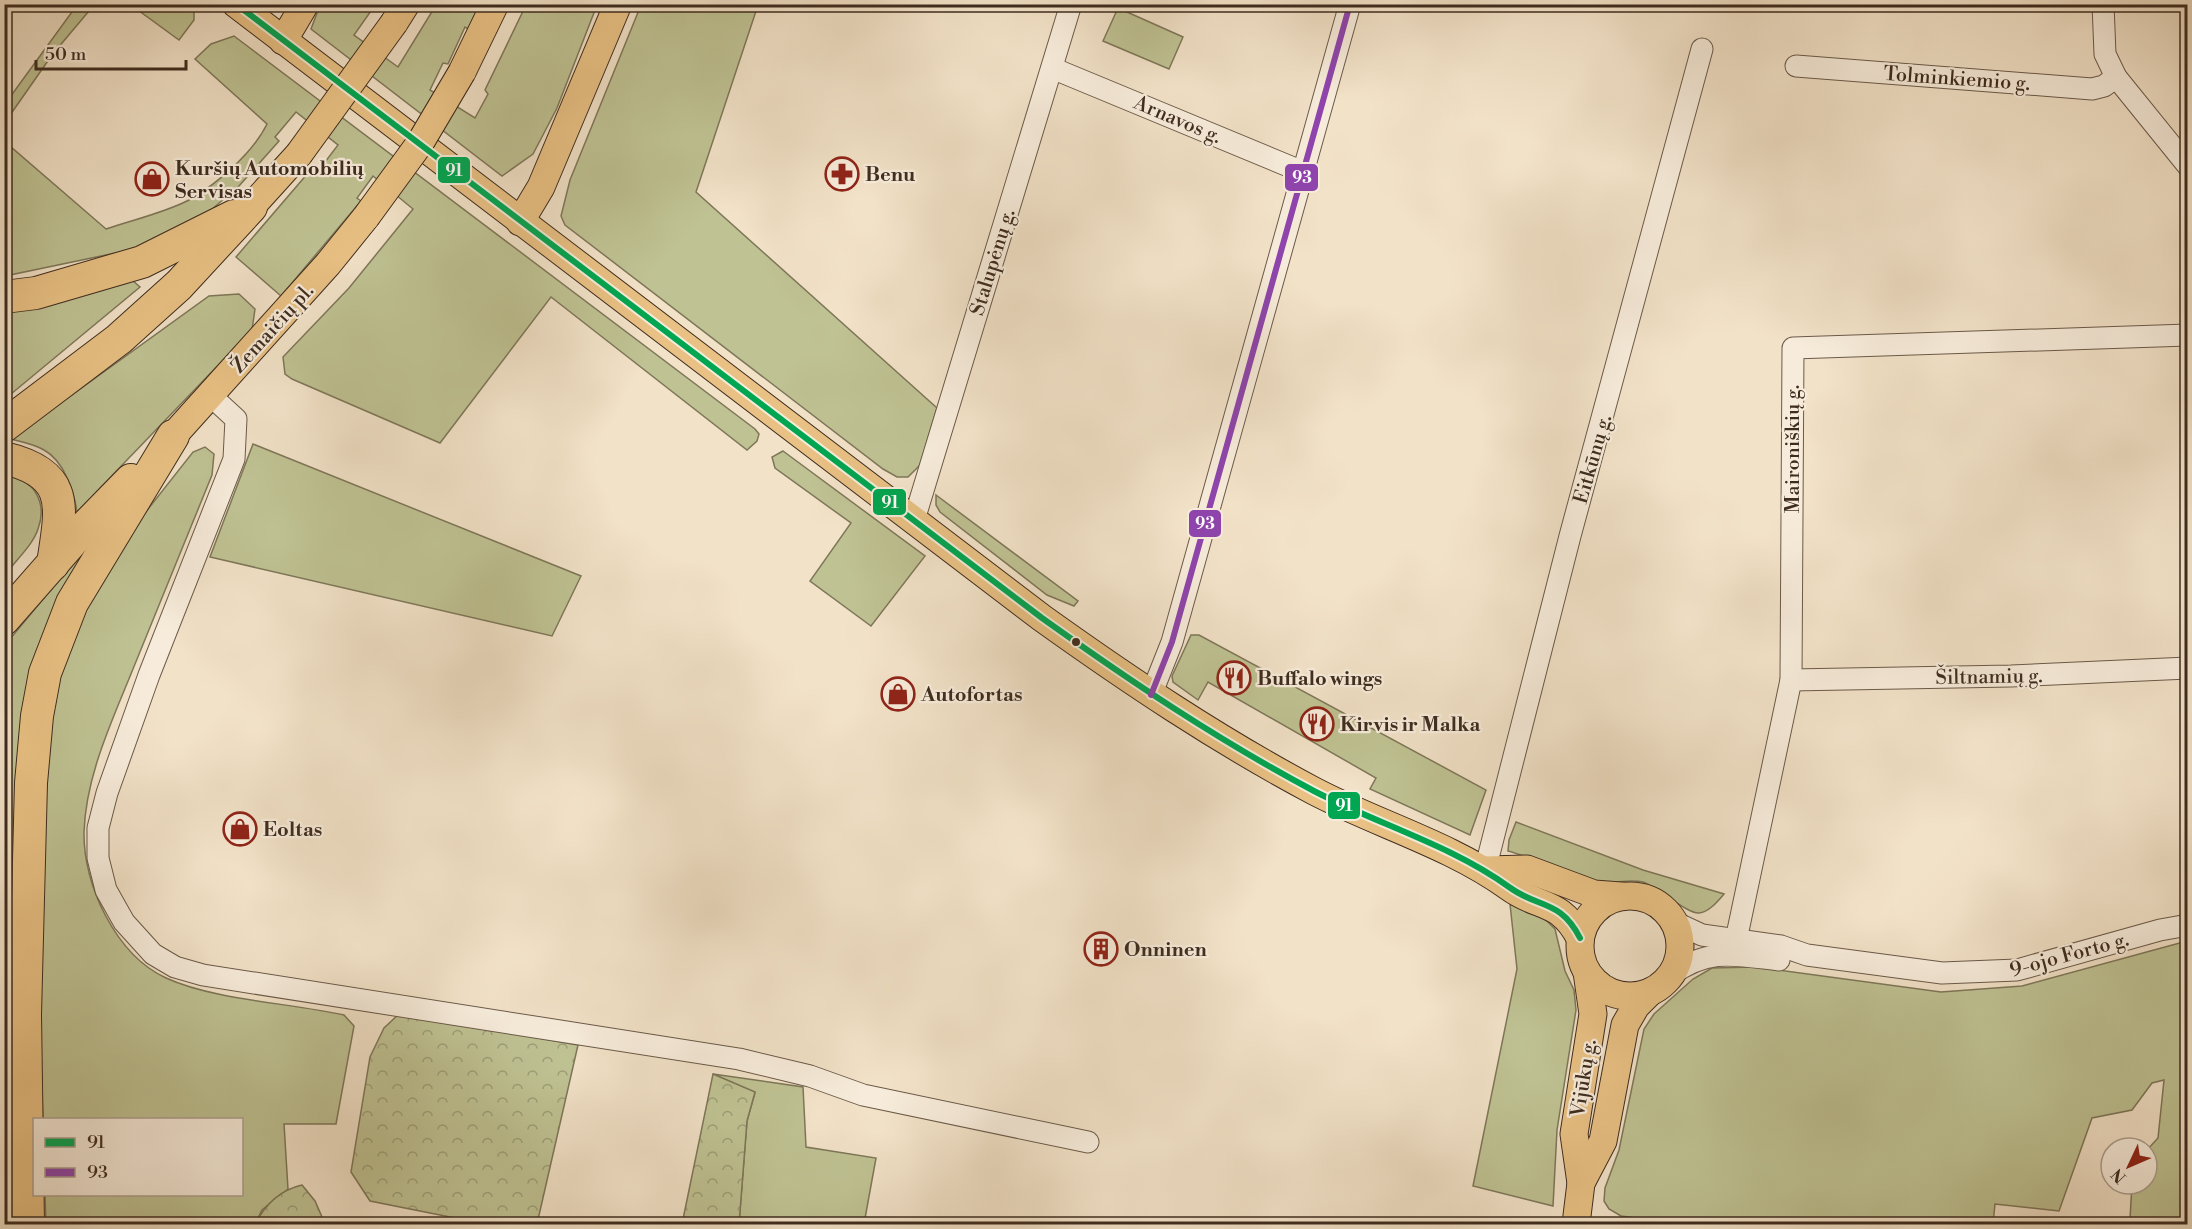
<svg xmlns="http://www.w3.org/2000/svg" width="2192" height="1229" font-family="'Libre Bodoni',serif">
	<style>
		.green { fill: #bfc293; stroke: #7e7759; stroke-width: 1.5 }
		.forest { fill: url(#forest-crowns); stroke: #7e7759; stroke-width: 1.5 }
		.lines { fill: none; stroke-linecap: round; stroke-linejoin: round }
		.minor-casing { stroke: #6b5a49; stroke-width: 23 }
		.major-casing { stroke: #3e2c1f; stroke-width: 29 }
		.highway-casing { stroke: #3e2c1f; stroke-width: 34 }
		.minor { stroke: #f7ecdb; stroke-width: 21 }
		.major { stroke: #e9c184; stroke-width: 27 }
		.highway { stroke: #e9c184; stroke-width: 32 }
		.major-bridge-casing { stroke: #3e2c1f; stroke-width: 29; stroke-linecap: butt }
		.major-bridge { stroke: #e9c184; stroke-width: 27 }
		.bus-1-casing { stroke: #f7ecdb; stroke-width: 10 }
		.bus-2-casing { stroke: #f7ecdb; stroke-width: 10 }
		.bus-1 { stroke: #00a651; stroke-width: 6 }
		.bus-2 { stroke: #8e44ad; stroke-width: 6 }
		.bus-dot { fill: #3e2c1f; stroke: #f7ecdb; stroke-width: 2 }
		.labels { text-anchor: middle; stroke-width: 4.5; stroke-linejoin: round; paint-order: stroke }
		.street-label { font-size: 20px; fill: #3e2c1f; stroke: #f7ecdb }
		.poi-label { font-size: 20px; font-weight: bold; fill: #3e2c1f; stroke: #f7ecdb; text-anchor: start }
		.line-badge { stroke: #f7ecdb; stroke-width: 2 }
		.badge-label { font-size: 16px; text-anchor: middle; font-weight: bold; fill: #fff }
	</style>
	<defs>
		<pattern id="forest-crowns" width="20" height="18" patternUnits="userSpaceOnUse" patternTransform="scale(1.5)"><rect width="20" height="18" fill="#bfc293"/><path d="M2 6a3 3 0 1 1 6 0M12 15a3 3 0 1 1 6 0" fill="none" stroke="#9d9e77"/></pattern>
	</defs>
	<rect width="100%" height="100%" fill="#f2e2c8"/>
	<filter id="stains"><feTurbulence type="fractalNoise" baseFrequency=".00333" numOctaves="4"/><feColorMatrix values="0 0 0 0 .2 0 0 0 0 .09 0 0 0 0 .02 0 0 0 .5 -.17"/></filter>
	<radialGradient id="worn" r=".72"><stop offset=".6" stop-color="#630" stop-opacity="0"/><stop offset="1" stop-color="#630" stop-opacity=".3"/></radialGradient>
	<!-- green -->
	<g class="green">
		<path d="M77 5H94L52 55 8 118 5 115V104Z"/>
		<path d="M131 5H194V20L179 40Z"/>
		<path d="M320 5H382L378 11 373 8 354 35 398 67 436 5H482L470 30 465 27 448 64 443 63 430 90 475 118 488 94 485 90 526 5H597L557 108 533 154 502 176 311 29Z"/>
		<path d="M641 5H758L696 192 937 408 920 465 908 477H897L883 469 565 225 561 216 570 180Z"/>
		<path d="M1118 8 1183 37 1169 69 1103 41Z"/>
		<path d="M234 36 755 429 759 434 757 441 747 450 551 297 440 443 292 379 285 374 283 357 349 288 413 209 373 176 357 198 361 201 281 296 236 257 314 166 319 170 338 145 296 112 275 137 279 141 239 186 211 210 149 246 5 276 4 141 106 229C132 220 164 213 189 200 217 184 253 153 267 124L195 59 211 44Z"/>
		<path d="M132 280 140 287 5 399V309Z"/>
		<path d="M239 294 255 309 252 330 77 512C74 491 64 461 44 450 34 444 21 442 11 439L209 296Z"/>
		<path d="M253 444 581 576 552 636 210 557Z"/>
		<path d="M205 447 214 454 212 475C186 538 161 601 135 664 114 717 86 773 84 832 83 885 116 955 166 978 214 1000 290 1003 344 1015L354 1026 336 1124H284L288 1189 262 1210 255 1224H46L45 1195 242 1194V1120H43L39 993V833L54 674 115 551 193 452Z"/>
		<path d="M783 451 925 556 871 626 810 581 851 523 775 468 772 457Z"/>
		<path d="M5 474C33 478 48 502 38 529 33 545 15 561 5 575Z"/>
		<path d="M936 495 1078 601 1074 606 1047 595 940 512 936 505Z"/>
		<path d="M79 559V567L54 618 20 927 6 929 5 645 73 563Z"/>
		<path d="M1191 635H1199L1486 790 1470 835 1370 789 1376 778 1208 682 1198 700 1173 682 1172 676Z"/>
		<path d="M1516 822 1643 870 1724 894C1718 901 1709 912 1699 913 1687 914 1660 888 1643 882 1628 878 1611 885 1597 882 1567 875 1538 859 1508 851L1509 840Z"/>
		<path d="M1510 904 1545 919 1555 929 1565 971 1574 990 1576 1010 1557 1130 1553 1206 1473 1186 1517 969Z"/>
		<path d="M2187 941V1224L2130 1219 2132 1184H2147V1150L2158 1138 2164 1080 2152 1083 2132 1110 2092 1118 2059 1211 1995 1204 1993 1224H1682L1621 1216 1609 1209 1604 1201 1605 1188 1619 1150 1644 1029 1654 1014 1693 979 1712 968 1755 967 1941 992 2022 986Z"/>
		<path d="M4 966 10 980 12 1224H4Z"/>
		<path d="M713 1074 803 1087 806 1147 876 1158 864 1224H739L747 1121 755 1093Z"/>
	</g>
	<!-- forest -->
	<g class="forest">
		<path d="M400 1013 578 1045 537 1224H485L370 1201 351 1172 370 1057 384 1028Z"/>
		<path d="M713 1074 755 1092 747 1121 739 1224H682Z"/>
		<path d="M302 1185 315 1201 322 1217 319 1224H255C265 1205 280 1190 302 1185Z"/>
	</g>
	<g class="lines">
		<!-- minor casing -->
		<g class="minor-casing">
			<g id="minor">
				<path d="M2103 4 2105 54 2116 77 2188 166"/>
				<path d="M1796 66 2092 89 2104 86 2116 77"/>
				<path d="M1052 68 1303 172"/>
				<path d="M211 396 236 419 234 459 149 675 107 793 98 828V858L106 890 124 922 153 954 175 967 203 975 739 1059 810 1076 863 1095 1088 1142"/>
				<path d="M914 520 1071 4"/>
				<path d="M1791 680 2011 676 2188 668"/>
				<path d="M1151 695 1172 642 1350 4"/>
				<path d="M1485 870 1570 536 1702 49"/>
				<path d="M1674 922 1702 935 1781 946 1807 955 1942 973 2017 970 2160 930 2188 925"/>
				<path d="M1725 954 1736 940 1791 680 1793 348 2188 335"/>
				<path d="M1671 975C1709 947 1736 955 1779 960"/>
			</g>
		</g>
		<!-- major casing -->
		<g class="major-casing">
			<g id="major">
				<path d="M236 4 1042 618C1130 681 1218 740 1314 791 1377 824 1451 845 1509 887 1539 909 1560 899 1580 938"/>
				<path d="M394 23 406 4"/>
				<path d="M283 41 305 4"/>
				<path d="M462 72 495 4"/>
				<path d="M251 207 299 154"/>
				<path d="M520 222 541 187 618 4"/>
				<path d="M173 436 328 264 366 217"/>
				<path d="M1485 870 1527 869 1594 894 1621 896"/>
				<circle cx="1630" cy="946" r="50"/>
				<path d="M1581 1183 1603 1141 1625 1025 1636 1006 1650 992"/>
				<path d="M1576 1224 1581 1183 1574 1134 1593 1014 1587 972"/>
			</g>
		</g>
		<!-- highway casing -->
		<g class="highway-casing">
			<g id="highway">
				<path d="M4 297 36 293 142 262 234 216"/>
				<path d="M4 426 119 339 179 285 251 207"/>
				<path d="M4 458C72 474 61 509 53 564"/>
				<path d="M4 619 82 530 131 480"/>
				<path d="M28 1224 25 1014 31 783 37 716 45 673 72 603 173 436"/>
			</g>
		</g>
		<!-- minor -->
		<use href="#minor" class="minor"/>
		<!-- major -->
		<use href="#major" class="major"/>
		<!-- highway -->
		<use href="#highway" class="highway"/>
		<!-- major-bridge casing -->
		<g class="major-bridge-casing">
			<g id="major-bridge">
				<path d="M299 154 394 23"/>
				<path d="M366 217 420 143 462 72"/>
			</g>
		</g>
		<!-- major-bridge -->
		<use href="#major-bridge" class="major-bridge"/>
		<!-- bus-1 casing -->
		<g class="bus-1-casing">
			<path id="bus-1" d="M236 4 1042 618C1130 681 1218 740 1314 791 1377 824 1451 845 1509 887 1539 909 1560 899 1580 938"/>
		</g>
		<!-- bus-2 casing -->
		<g class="bus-2-casing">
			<path id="bus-2" d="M1151 695 1172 642 1350 4"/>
		</g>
		<!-- bus-1 -->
		<use href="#bus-1" class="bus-1"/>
		<!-- bus-2 -->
		<use href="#bus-2" class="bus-2"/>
	</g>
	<!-- icons -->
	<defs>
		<g id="pharmacy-ring" transform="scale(1.725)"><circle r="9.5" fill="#f7ecdb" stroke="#8f2418" stroke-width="1.5"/><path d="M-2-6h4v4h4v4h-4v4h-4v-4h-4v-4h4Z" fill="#8f2418"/></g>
		<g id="shop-ring" transform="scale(1.725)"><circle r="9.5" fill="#f7ecdb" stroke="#8f2418" stroke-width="1.5"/><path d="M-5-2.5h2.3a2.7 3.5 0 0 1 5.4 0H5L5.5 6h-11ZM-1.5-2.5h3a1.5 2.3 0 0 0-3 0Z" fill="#8f2418"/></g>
		<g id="restaurant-ring" transform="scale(1.725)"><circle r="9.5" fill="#f7ecdb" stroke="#8f2418" stroke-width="1.5"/><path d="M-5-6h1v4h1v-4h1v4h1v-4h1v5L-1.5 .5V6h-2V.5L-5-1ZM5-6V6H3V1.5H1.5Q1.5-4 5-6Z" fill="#8f2418"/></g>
		<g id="building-ring" transform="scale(1.725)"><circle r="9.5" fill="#f7ecdb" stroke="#8f2418" stroke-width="1.5"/><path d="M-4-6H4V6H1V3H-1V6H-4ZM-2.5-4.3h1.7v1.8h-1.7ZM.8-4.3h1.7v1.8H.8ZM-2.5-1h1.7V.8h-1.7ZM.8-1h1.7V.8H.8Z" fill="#8f2418"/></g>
	</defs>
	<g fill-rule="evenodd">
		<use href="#pharmacy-ring" x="842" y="174"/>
		<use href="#shop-ring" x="152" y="179"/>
		<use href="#restaurant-ring" x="1234" y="678"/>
		<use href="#shop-ring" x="898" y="694"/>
		<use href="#restaurant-ring" x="1317" y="724"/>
		<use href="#shop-ring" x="240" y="829"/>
		<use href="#building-ring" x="1101" y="949"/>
	</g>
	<!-- markers -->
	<circle class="bus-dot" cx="1076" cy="642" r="5"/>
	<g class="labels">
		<!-- street labels -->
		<g class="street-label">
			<text transform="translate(1957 78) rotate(4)" y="7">Tolminkiemio g.</text>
			<text transform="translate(1178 119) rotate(23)" y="7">Arnavos g.</text>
			<text transform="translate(992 262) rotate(-73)" y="7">Stalupėnų g.</text>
			<text transform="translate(272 328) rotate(-48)" y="7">Žemaičių pl.</text>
			<text transform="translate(1792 449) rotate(-90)" y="7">Maironiškių g.</text>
			<text transform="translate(1592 459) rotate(-74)" y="7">Eitkūnų g.</text>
			<text transform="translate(1989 676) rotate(-1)" y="7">Šiltnamių g.</text>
			<text transform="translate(2069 954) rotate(-15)" y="7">9-ojo Forto g.</text>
			<text transform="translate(1583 1078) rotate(-81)" y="7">Vijūkų g.</text>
		</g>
		<!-- poi labels -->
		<g class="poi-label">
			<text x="175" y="175">Kuršių Automobilių<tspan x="175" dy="23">Servisas</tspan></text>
			<text x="865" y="181">Benu</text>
			<text x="1257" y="685">Buffalo wings</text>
			<text x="921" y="701">Autofortas</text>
			<text x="1340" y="731">Kirvis ir Malka</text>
			<text x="263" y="836">Eoltas</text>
			<text x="1124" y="956">Onninen</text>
		</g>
	</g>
	<g class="line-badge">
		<rect x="437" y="156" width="34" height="28" rx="6" fill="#00a651"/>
		<rect x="1284" y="163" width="35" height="29" rx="6" fill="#8e44ad"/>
		<rect x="872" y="488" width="35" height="28" rx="6" fill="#00a651"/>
		<rect x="1188" y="509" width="34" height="29" rx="6" fill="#8e44ad"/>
		<rect x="1327" y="791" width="34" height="29" rx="6" fill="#00a651"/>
	</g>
	<g class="badge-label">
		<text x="454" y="176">91</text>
		<text x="1302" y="183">93</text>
		<text x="890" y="508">91</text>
		<text x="1205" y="529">93</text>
		<text x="1344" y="811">91</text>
	</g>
	<!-- margin -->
	<rect width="2192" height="1229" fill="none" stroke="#f2e2c8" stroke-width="24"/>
	<rect x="6" y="6" width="2180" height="1217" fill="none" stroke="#3e2c1f" stroke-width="3"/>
	<rect x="12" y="12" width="2168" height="1205" fill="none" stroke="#3e2c1f" stroke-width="1.5"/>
	<!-- legend -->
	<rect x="33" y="1118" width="210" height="78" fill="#f7ecdb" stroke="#ad9f90" stroke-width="1.5"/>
	<rect x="45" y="1138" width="30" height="9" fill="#00a651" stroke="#ad9f90" stroke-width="1.5"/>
	<text x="87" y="1148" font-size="18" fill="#3e2c1f">91</text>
	<rect x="45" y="1168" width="30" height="9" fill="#8e44ad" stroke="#ad9f90" stroke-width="1.5"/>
	<text x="87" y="1178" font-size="18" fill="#3e2c1f">93</text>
	<!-- north arrow -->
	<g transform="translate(2129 1166) rotate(226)"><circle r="28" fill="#f7ecdb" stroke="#ad9f90" stroke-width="1.5"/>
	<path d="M0-4.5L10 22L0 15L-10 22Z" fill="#8f2418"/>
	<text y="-9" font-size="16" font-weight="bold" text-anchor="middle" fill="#3e2c1f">N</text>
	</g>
	<!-- scale -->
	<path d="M36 60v9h150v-9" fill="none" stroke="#3e2c1f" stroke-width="3"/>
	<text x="45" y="60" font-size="18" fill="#3e2c1f" stroke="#f7ecdb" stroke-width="4.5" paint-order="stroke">50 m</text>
	<rect width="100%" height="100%" filter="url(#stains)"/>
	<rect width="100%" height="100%" fill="url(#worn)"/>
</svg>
